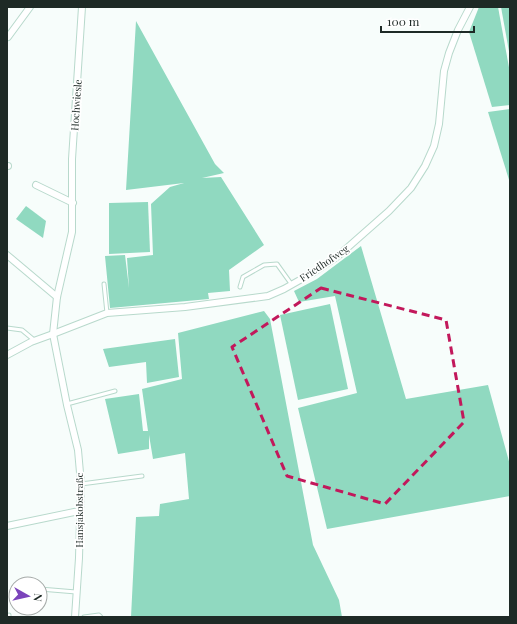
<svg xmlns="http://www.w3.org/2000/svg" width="517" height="624" font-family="'Playfair Display',serif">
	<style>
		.green { fill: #90d9c0 }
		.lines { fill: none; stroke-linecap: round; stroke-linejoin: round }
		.lane-casing { stroke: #b8d9cc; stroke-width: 5 }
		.street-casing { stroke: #b8d9cc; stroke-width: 8 }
		.lane { stroke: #fff; stroke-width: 3 }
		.street { stroke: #fff; stroke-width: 6 }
		.marked { fill: none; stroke: #c2185b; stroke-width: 3; stroke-dasharray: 8 5; stroke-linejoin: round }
		.labels { text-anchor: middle; stroke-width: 3.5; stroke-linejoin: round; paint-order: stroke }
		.street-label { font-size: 10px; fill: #1e2a26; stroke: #fff }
	</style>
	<rect width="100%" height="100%" fill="#f7fdfb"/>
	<!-- green -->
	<g class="green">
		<path d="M479 7H498L510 73V105L492 107 469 32Z"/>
		<path d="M501 7H510V57Z"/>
		<path d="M136 21 215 164 224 173 202 178 221 177 264 245 229 270 230 291 208 293 209 299 110 308 105 256 125 255 129 288 127 258 153 255 151 204 170 187 184 183 126 190Z"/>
		<path d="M510 109V183L488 112Z"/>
		<path d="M148 202 150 252 109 254V203Z"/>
		<path d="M26 206 46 221 43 238 16 219Z"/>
		<path d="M361 246 406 399 488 385 510 465V496L327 529 298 408 357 393 335 296 299 302 294 291 317 279Z"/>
		<path d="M330 304 348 389 298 400 280 315Z"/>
		<path d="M264 311 270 319 313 545 339 600 342 617H131L136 517 159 516 160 504 189 499 185 453 153 459 149 435V449L118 454 105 399 139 394 143 431H148L142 389 182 379 178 333Z"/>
		<path d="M175 339 179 377 147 383 146 362 109 367 103 349Z"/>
	</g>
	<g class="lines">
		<!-- lane casing -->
		<g class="lane-casing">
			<g id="lane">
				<path d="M104 284 107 313"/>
				<path d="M240 287 243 277 264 265 277 264 292 285"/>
				<path d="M7 328 22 330 34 340"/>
				<path d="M67 404 115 391"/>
				<path d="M81 484 142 476"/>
				<path d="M14 587H16"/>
				<path d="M40 589 76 592"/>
				<path d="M9 617V615"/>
				<path d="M84 617 99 615 101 617"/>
			</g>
		</g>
		<!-- street casing -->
		<g class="street-casing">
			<g id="street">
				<path d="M8 37 30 7"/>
				<path d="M7 166H8"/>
				<path d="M36 185 73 203"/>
				<path d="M7 255 57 297"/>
				<path d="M7 355 31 342 53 334 107 313 185 307 268 296 284 289 314 272 338 256 389 211 411 188 425 166 434 146 439 124 444 71 449 53 458 30 470 7"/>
				<path d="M7 526 79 511"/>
				<path d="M75 617 79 558 81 484 78 450 67 405 53 334 57 297 72 232V159L82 7"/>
			</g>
		</g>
		<!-- lane -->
		<use href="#lane" class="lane"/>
		<!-- street -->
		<use href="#street" class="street"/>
	</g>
	<!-- marked area -->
	<path class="marked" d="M321 288 446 320 464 422 385 504 287 476 232 347Z"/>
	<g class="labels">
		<!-- street labels -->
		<g class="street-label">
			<text transform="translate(76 105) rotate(-86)" y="4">Hochwiesle</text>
			<text transform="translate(324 263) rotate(-34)" y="4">Friedhofweg</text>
			<text transform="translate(79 510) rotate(-90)" y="4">Hansjakobstraße</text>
		</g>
	</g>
	<!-- border -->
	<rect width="517" height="624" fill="none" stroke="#1e2a26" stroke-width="16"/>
	<!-- north arrow -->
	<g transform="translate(28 596) rotate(98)"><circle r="19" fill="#ffffff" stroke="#a5aaa8"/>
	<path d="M0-3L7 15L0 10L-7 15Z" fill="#7b44bb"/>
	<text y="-6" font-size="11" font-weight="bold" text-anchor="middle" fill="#1e2a26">N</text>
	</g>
	<!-- scale -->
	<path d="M381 26v6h93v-6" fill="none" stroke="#1e2a26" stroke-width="2"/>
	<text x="387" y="26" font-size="12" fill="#1e2a26" stroke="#ffffff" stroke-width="3" paint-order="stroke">100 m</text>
</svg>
